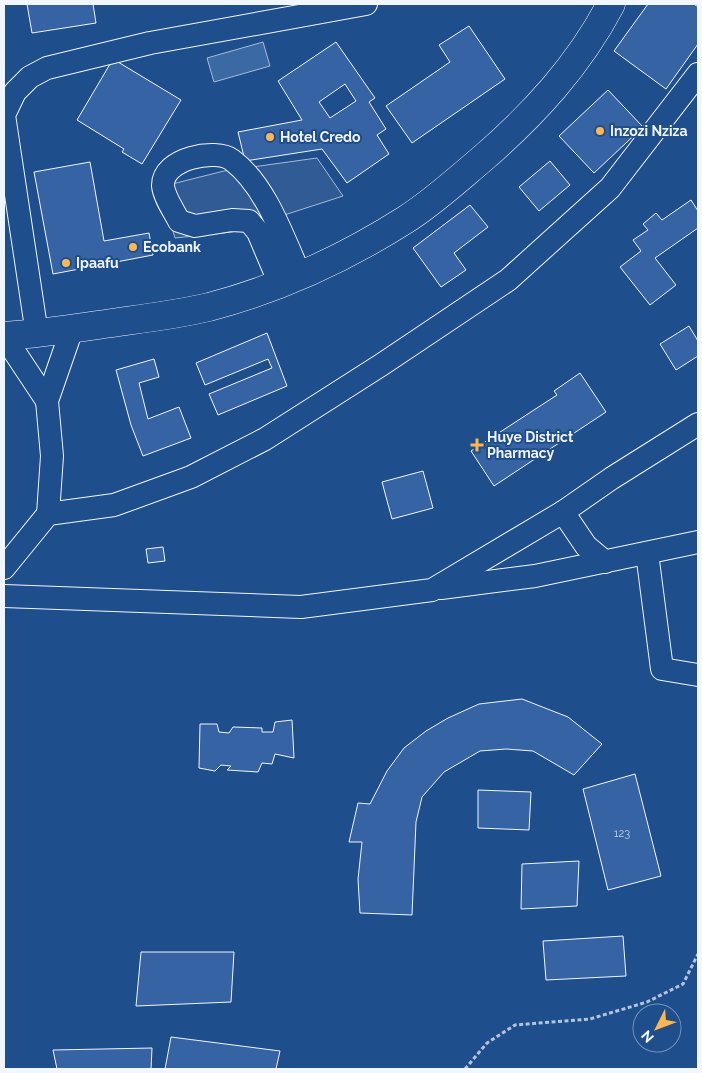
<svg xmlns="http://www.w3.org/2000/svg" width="702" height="1073" font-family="Raleway,sans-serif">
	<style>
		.parking { fill: #305b95; stroke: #a8bbd7 }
		.water { fill: #3b69a3; stroke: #a8bbd7 }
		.building { fill: #3563a3; stroke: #f2f6ff; fill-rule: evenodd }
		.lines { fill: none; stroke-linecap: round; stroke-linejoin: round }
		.minor-casing { stroke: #f2f6ff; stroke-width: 24 }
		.highway-casing { stroke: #f2f6ff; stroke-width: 29 }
		.path { stroke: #b3c4dc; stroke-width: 3; stroke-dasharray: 4 2.5; stroke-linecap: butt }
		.minor { stroke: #1f4e8c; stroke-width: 22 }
		.highway { stroke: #1f4e8c; stroke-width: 28 }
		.poi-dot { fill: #ffb74d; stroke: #1f4e8c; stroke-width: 2 }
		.labels { text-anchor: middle; stroke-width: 4; stroke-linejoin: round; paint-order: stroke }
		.number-label { font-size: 11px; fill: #c3d1e8 }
		.poi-label { font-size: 14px; font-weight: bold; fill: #f2f6ff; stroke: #1f4e8c; text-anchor: start }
	</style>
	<rect width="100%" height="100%" fill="#1f4e8c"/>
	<!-- parking -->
	<path class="parking" d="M317 158 343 196 232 232 175 238 160 187 224 171Z"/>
	<!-- water -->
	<path class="water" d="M263 42 270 66 214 82 207 58Z"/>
	<!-- building -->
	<g class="building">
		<path d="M27 4H93L96 23 32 33Z"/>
		<path d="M648 4H694L698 7V44L666 89 614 51Z"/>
		<path d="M469 26 505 79 412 143 386 106 450 62 439 45Z"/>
		<path d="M336 42 375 98 369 102 386 129 377 135 389 154 347 183 322 149 245 161 238 132 302 120 278 81ZM345 84 356 101 330 118 319 102Z"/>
		<path d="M113 59 181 100 142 164 122 152 124 149 77 120Z"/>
		<path d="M608 90 643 127 594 173 559 136Z"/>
		<path d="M550 161 570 185 539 211 519 187Z"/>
		<path d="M90 162 104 241 149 233 153 255 53 274 34 172Z"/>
		<path d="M691 200 698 211V228L655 258 676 285 650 305 620 267 641 251 633 240 648 230 643 224 656 213 662 220Z"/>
		<path d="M470 205 488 227 454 253 466 270 441 287 413 248Z"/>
		<path d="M689 326 698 341V356L676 370 660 344Z"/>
		<path d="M267 333 287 386 218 415 209 394 272 368 268 359 205 385 196 363Z"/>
		<path d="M154 359 159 377 139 383 148 419 179 407 191 438 143 456 131 425 116 370Z"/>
		<path d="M580 373 606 412 494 486 471 451 557 395 554 391Z"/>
		<path d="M423 471 433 508 392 519 382 482Z"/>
		<path d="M163 547 165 561 148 563 146 549Z"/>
		<path d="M522 699 568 717 602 744 574 775 533 751 506 749 480 751 444 772 422 797 416 822 412 915 360 913 358 879 362 842H349L358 803 370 804 387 771 404 748 426 731 448 718 479 704Z"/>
		<path d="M292 720 294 758 275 754 272 764 262 763 258 772 227 770 231 766 221 765 215 771 199 768 200 724H217L219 732 229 733 233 727 262 728V732H273L275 722Z"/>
		<path d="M635 774 661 876 608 890 583 789Z"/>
		<path d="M478 790 531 792 529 830 478 828Z"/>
		<path d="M579 861 577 906 521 909 522 864Z"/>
		<path d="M623 936 626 976 546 980 543 941Z"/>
		<path d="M141 952H234L231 1002 136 1006Z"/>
		<path d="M171 1037 280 1051 276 1069H165Z"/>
		<path d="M152 1048 151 1069H57L53 1050Z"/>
	</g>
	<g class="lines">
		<!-- minor casing -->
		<g class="minor-casing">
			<g id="minor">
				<path d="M280 284 258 232 249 221 232 220 195 226 179 221C174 211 164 197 163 186 162 158 216 148 232 160 266 186 283 237 300 275"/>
				<path d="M37 334 4 115 15 92 30 77 47 68 150 43 366 4"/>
				<path d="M4 336 47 401"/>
				<path d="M563 512 586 546 605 562"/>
				<path d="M48 514 52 456 47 401 72 329"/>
				<path d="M647 553 662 669 698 675"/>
				<path d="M4 568 48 514 114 505 191 477 265 439 381 365 508 280 610 188 698 74"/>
				<path d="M441 588 535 576 698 542"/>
				<path d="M4 596 301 607 432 590 563 512 612 478 698 424"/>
			</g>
		</g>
		<!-- highway casing -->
		<g class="highway-casing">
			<path id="highway" d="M4 336C38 334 71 329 105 324 139 319 175 315 209 307 278 289 345 258 405 220 432 203 457 180 482 159 534 114 579 65 611 4"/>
		</g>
		<!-- path -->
		<path class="path" d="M465 1069 487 1043 515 1025 590 1019 647 1002 683 984 698 954"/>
		<!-- minor -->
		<use href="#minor" class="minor"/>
		<!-- highway -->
		<use href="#highway" class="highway"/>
	</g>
	<!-- markers -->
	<g class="poi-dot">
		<circle cx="600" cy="131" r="5"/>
		<circle cx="270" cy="137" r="5"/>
		<circle cx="133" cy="247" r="5"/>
		<circle cx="66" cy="263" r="5"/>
		<path d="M474.5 437.5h5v5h5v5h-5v5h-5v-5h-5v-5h5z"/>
	</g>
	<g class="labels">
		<!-- number labels -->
		<g class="number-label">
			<text x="622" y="837">123</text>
		</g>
		<!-- poi labels -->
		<g class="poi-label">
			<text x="610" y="136">Inzozi Nziza</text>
			<text x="280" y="142">Hotel Credo</text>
			<text x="143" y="252">Ecobank</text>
			<text x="76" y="268">Ipaafu</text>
			<text x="487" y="442">Huye District<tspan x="487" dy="16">Pharmacy</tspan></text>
		</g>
	</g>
	<!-- border -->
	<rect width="702" height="1073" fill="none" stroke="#f2f6ff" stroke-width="10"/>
	<!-- north arrow -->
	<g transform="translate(657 1028) rotate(228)"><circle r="24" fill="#1f4e8c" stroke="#7391ba"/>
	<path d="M0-4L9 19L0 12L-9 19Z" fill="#ffb74d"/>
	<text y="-8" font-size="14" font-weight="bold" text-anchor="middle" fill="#f2f6ff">N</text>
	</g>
</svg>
